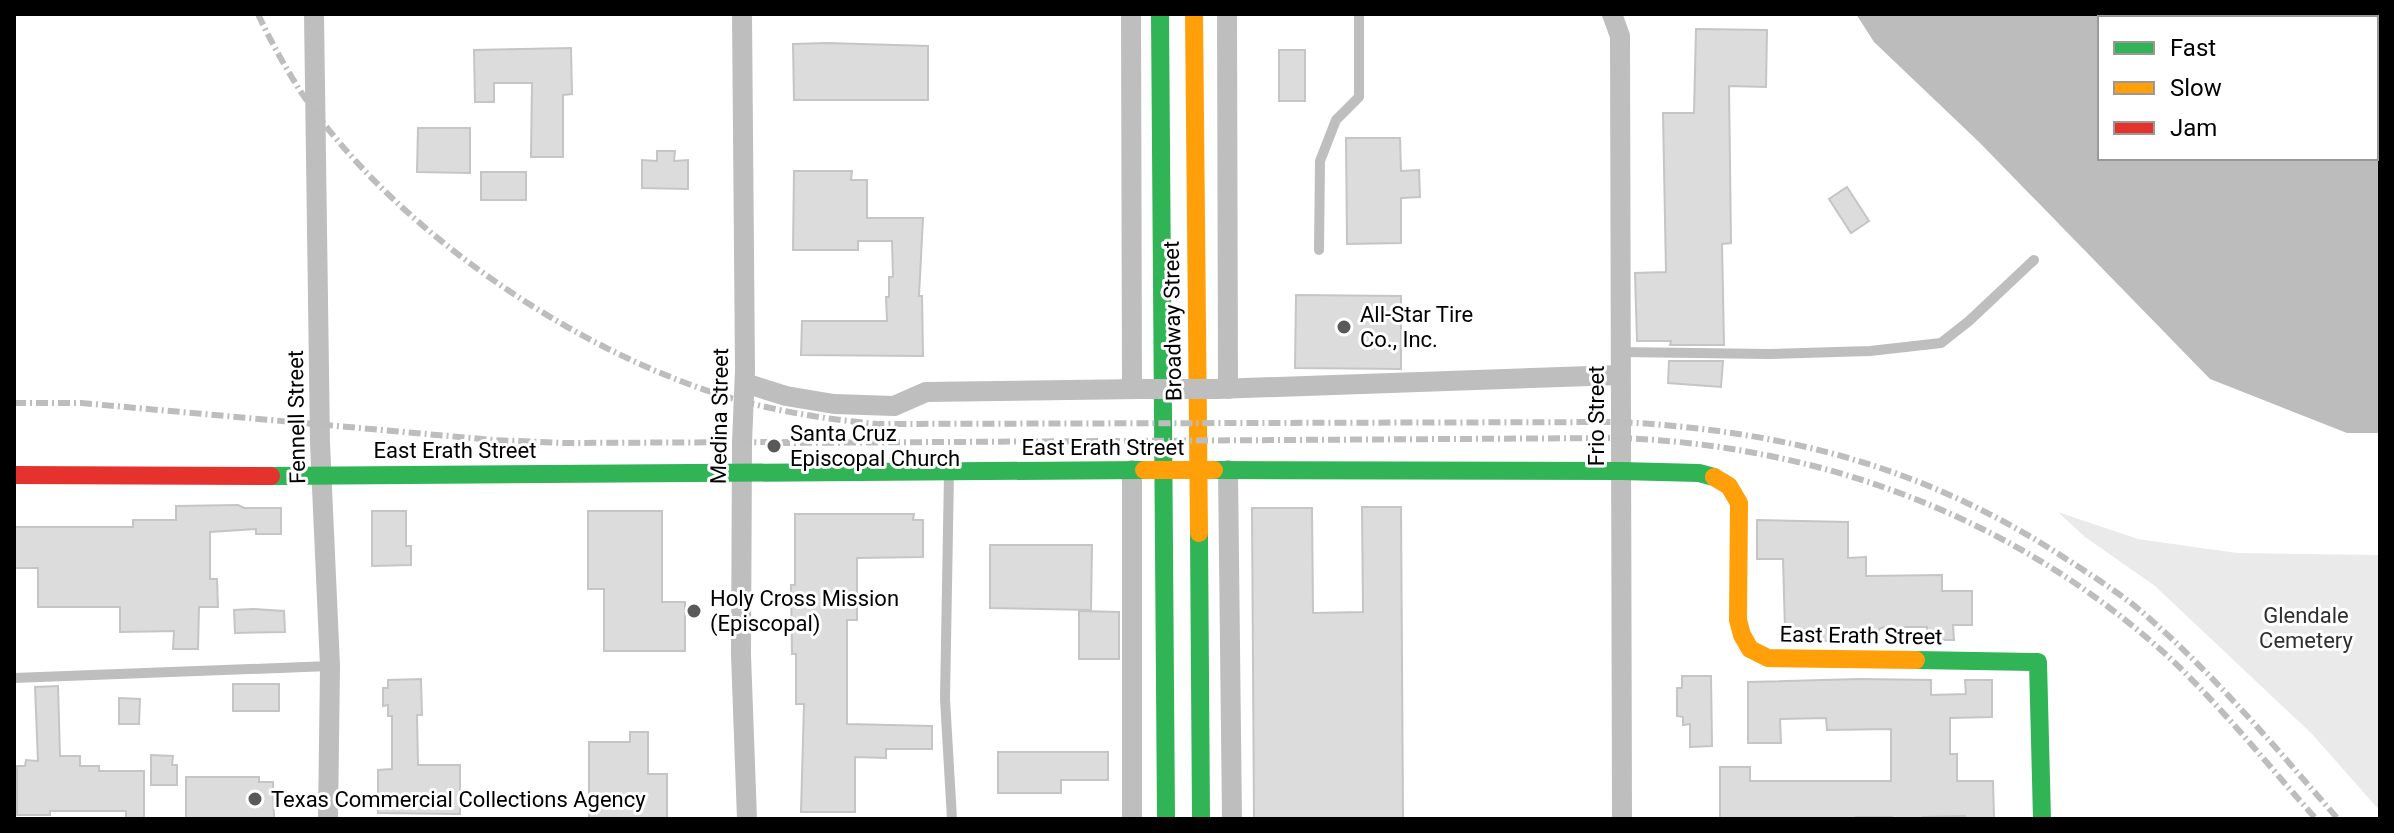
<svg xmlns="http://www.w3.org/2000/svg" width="2394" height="833" font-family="Roboto,sans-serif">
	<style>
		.green { fill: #eaeaea }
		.water { fill: #bcbcbc }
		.building { fill: #dcdcdc; stroke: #c5c5c5; stroke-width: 2 }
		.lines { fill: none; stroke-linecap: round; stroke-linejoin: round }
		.lane { stroke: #bebebe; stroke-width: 10 }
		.street { stroke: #bebebe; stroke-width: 20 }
		.fast { stroke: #30b455; stroke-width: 18 }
		.slow { stroke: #ff9f0a; stroke-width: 18 }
		.jam { stroke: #e5322d; stroke-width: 18 }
		.rail { stroke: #bdbdbd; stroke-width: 6; stroke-dasharray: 12 4 2 4; stroke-linecap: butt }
		.street-bridge { stroke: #bebebe; stroke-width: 20 }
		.slow-bridge { stroke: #ff9f0a; stroke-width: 18 }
		.poi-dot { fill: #595959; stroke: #fff; stroke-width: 3 }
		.labels { text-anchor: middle; stroke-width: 6; stroke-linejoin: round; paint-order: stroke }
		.poi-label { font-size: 22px; fill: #000; stroke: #fff; text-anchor: start }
		.street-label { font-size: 22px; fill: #000; stroke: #fff }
		.park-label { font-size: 22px; fill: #2f2f2f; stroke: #fff }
	</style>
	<rect width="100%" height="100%" fill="#fff"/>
	<!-- green -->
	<path class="green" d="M2058 512 2138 539 2237 553 2380 555V811L2312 734 2155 586 2085 537Z"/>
	<!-- water -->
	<path class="water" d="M1856 14H2096L2100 19V158H2376V55L2380 49V433H2347L2210 379 1980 143 1874 42Z"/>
	<!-- building -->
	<g class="building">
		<path d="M1696 29 1767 30 1766 87 1729 86 1731 243 1722 244 1724 345H1670L1671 341H1637L1635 273 1666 272 1663 113H1694Z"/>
		<path d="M827 43 928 46V100H794L793 44Z"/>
		<path d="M571 48 572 94 563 95V157H531L532 83H494V102H475L474 50Z"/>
		<rect x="1279" y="50" width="26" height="51"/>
		<path d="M418 128H470V173L417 172Z"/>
		<path d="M1346 138H1400L1401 171 1419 170 1420 197 1401 198V243L1347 244Z"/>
		<path d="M657 151H675L674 161 688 160V189L642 188V160L657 161Z"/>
		<path d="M794 171H852L851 180H867V218H923L919 296H922L923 356 801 355 802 321H887L886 297H889V277H893L892 241H858V250H793Z"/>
		<rect x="481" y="172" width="45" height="28"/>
		<path d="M1847 187 1869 221 1851 233 1829 199Z"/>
		<path d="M1296 295 1401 296V369L1295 368Z"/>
		<path d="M1669 361H1723L1721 387 1668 383Z"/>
		<path d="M238 505 244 508H281V534H256V529L210 532V579H217L218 607H199L198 649H173L174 631 120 632V607H38V568H14V527H133V520H176V506Z"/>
		<path d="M1362 507H1401L1403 819H1254L1252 508H1312L1313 613 1363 612Z"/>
		<path d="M372 511H406V546H411V565L372 566Z"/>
		<path d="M588 511H662V602H685V651H604V589H588Z"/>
		<path d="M795 514H914L913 520H923V557L857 558V620H847V724L932 726V749H886V758L855 757V812H801L804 704H796V654H792L791 585H795Z"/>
		<path d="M1757 520 1848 522V558L1866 557V576L1942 575V591H1972V625H1953L1954 640H1927V627H1884L1879 629V635H1851L1852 641H1818V629H1785L1783 559H1757Z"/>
		<path d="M990 545H1092L1091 610 990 608Z"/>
		<path d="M253 609 284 611 285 632 235 633 234 610Z"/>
		<path d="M1079 611 1119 612V659H1079Z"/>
		<path d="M1682 676H1711L1712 746 1690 747V724L1683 725V717L1677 716V688H1682Z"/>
		<path d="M421 679 422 715H417L418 765H460V814L378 813V770L392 769V716H388V705L383 706V688H388V680Z"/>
		<path d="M1859 679 1931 680V695L1966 694 1965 680H1992V717L1950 718V754H1957V781H1993L1994 818 1969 819 1965 818V816L1923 817V819H1892V817H1856V819L1720 818V767H1750V781H1891V729L1827 730 1826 718 1780 719 1781 743H1748V682Z"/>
		<rect x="233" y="684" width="46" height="27"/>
		<path d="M58 686 60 756H80V766H99V771H144V819H126V811H50V815H17V766H25L26 760 38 761 35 687Z"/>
		<path d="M119 698 140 699 139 724H119Z"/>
		<path d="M630 732H648V774H667V819H589V742H630Z"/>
		<path d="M998 752H1108V780H1061V793H998Z"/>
		<path d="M151 755 173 756 172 765H177V785H151Z"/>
		<path d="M186 777H259V782H273L274 819H186Z"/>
	</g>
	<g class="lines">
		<!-- lane -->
		<g class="lane">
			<path d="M2154 14 2157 18"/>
			<path d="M2344 18 2346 14"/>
			<path d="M1319 250 1320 161 1336 120 1359 97V14"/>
			<path d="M1620 352 1770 354 1870 351 1941 343 1969 321 2034 260"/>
			<path d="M949 473 945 699 952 819"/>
			<path d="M14 678 330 666"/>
		</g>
		<!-- street -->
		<g class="street">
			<path d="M314 14 320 443 330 666 328 819"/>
			<path d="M742 14 745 370 742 443 741 655 747 819"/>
			<path d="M1131 14 1132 389"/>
			<path d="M1227 14 1228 389"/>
			<path d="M1612 14 1620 36 1622 819"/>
			<path d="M745 383 786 396 834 404 894 406 926 392 1141 389"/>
			<path d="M1217 389 1620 375"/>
			<path d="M1132 470V819"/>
			<path d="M1228 470 1232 819"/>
		</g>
		<!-- fast -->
		<g class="fast">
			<path d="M1160 14 1166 819"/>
			<path d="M1214 470 1621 471 1699 473 1714 477"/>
			<path d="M271 476 1144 470"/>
			<path d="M1199 533 1201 819"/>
			<path d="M1916 660 2038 662 2042 819"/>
		</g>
		<!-- slow -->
		<g class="slow">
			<path d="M1194 14 1199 533"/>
			<path d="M1714 477 1729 486 1739 503 1738 620 1742 635 1750 649 1768 658 1916 660"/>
		</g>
		<!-- jam -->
		<path class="jam" d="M14 475 271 476"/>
		<!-- rail -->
		<g class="rail">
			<path d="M258 14C270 40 284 65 299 89 391 229 583 359 745 402 788 413 832 420 877 424L1621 422C1783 431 1919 465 2057 553 2086 572 2116 590 2142 612 2214 674 2276 748 2338 819"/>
			<path d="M14 403H81L493 440 565 443 788 442"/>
			<path d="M778 443 1621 438C1826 446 2021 520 2173 661 2224 710 2269 766 2316 819"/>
		</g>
		<!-- street-bridge -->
		<path class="street-bridge" d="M1141 389H1217"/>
		<!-- slow-bridge -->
		<path class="slow-bridge" d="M1144 470H1214"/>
	</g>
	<!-- markers -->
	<g class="poi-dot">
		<circle cx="1344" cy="327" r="8"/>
		<circle cx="774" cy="446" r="8"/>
		<circle cx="694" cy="611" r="8"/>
		<circle cx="255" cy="799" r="8"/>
	</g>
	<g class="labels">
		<!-- poi labels -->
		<g class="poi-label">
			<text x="1360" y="322">All-Star Tire<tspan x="1360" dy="25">Co., Inc.</tspan></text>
			<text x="790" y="441">Santa Cruz<tspan x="790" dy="25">Episcopal Church</tspan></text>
			<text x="710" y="606">Holy Cross Mission<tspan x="710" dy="25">(Episcopal)</tspan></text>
			<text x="271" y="807">Texas Commercial Collections Agency</text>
		</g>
		<!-- street labels -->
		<g class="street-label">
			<text transform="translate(1172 321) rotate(-91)" y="8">Broadway Street</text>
			<text transform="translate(719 416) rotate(-89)" y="8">Medina Street</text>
			<text transform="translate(1596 416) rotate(-90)" y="8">Frio Street</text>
			<text transform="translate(296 417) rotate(-91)" y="8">Fennell Street</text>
			<text x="1103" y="455">East Erath Street</text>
			<text x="455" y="458">East Erath Street</text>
			<text transform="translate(1861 635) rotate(1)" y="8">East Erath Street</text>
		</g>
		<!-- park labels -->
		<g class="park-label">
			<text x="2306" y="623">Glendale<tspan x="2306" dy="25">Cemetery</tspan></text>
		</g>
	</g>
	<!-- border -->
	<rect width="2394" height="833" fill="none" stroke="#000000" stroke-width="32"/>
	<!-- legend -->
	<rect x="2098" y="16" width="280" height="144" fill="#ffffff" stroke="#999999" stroke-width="2"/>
	<rect x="2114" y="42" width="40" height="12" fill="#30b455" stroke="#999999" stroke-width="2"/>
	<text x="2170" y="56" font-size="24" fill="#000000">Fast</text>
	<rect x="2114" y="82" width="40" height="12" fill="#ff9f0a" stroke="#999999" stroke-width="2"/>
	<text x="2170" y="96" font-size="24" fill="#000000">Slow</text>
	<rect x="2114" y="122" width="40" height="12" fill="#e5322d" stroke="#999999" stroke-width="2"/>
	<text x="2170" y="136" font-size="24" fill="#000000">Jam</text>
</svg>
